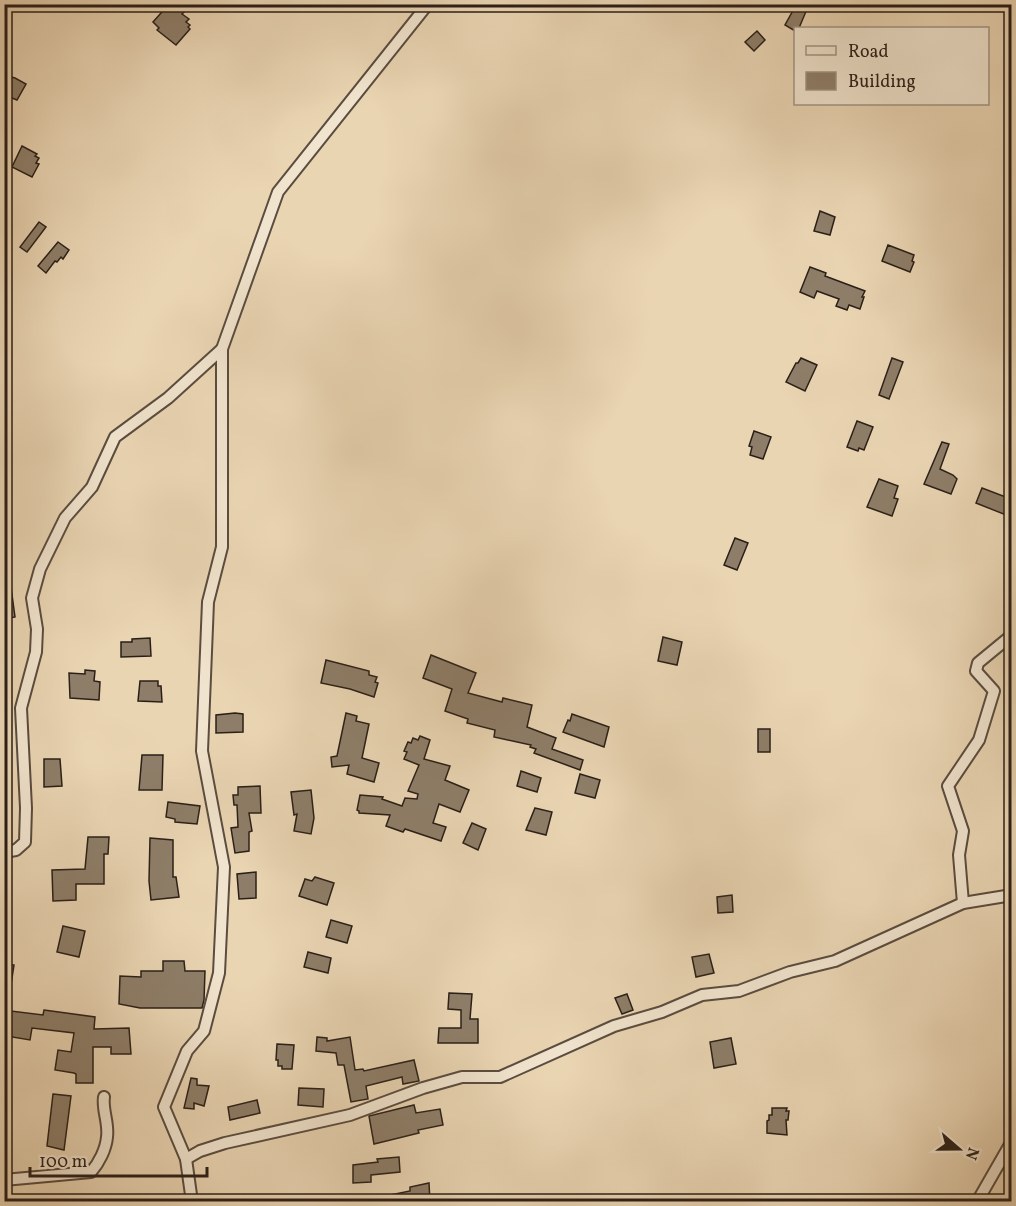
<svg xmlns="http://www.w3.org/2000/svg" width="1016" height="1206" font-family="Vollkorn,serif">
	<style>
		.building { fill: #8e7e69; stroke: #2a1f18; stroke-width: 1.5 }
		.lines { fill: none; stroke-linecap: round; stroke-linejoin: round }
		.minor-casing { stroke: #5a4c3f; stroke-width: 14 }
		.minor { stroke: #f1e4ce; stroke-width: 10 }
	</style>
	<rect width="100%" height="100%" fill="#ead5b3"/>
	<filter id="stains"><feTurbulence type="fractalNoise" baseFrequency=".00333" numOctaves="4"/><feColorMatrix values="0 0 0 0 .2 0 0 0 0 .09 0 0 0 0 .02 0 0 0 .5 -.17"/></filter>
	<radialGradient id="worn" r=".72"><stop offset=".6" stop-color="#630" stop-opacity="0"/><stop offset="1" stop-color="#630" stop-opacity=".3"/></radialGradient>
	<!-- building -->
	<g class="building">
		<path d="M169 4H178L185 11 182 14 189 19 186 22 190 25 188 27 190 29 176 45 157 30 159 28 153 22Z"/>
		<path d="M796 5 807 9 799 28H795V31L785 25Z"/>
		<path d="M757 31 765 40 754 51 745 42Z"/>
		<path d="M4 75 15 78 26 84 17 100 12 98 4 110Z"/>
		<path d="M22 146 37 154 35 156 39 158 36 163 39 164 32 177 12 167Z"/>
		<path d="M820 211 835 217 830 235 814 231Z"/>
		<path d="M39 222 46 227 27 252 20 247Z"/>
		<path d="M58 242 69 250 63 259 61 257 57 262 55 261 46 273 38 266Z"/>
		<path d="M888 245 914 255 912 261 914 262 910 272 882 261Z"/>
		<path d="M810 267 826 273 825 276 865 291 862 297H864L860 309 849 305 847 310 836 306 839 299 817 291 814 298 800 292Z"/>
		<path d="M801 358 817 365 805 391 786 382 796 363H798Z"/>
		<path d="M892 358 903 362 889 399 879 395Z"/>
		<path d="M857 421 873 427 864 450 859 448 858 451 847 447Z"/>
		<path d="M754 431 771 437 763 459 750 455 752 447 749 446Z"/>
		<path d="M942 442 949 444 940 469 953 475 957 479 951 494 924 484Z"/>
		<path d="M879 479 898 486 894 498 898 499 892 516 867 507Z"/>
		<path d="M982 488 1011 499V517L976 503Z"/>
		<path d="M735 538 748 543 737 570 724 565Z"/>
		<path d="M10 580 15 617 4 619V581Z"/>
		<path d="M663 637 682 642 677 665 658 661Z"/>
		<path d="M150 638 151 656 121 657V642H132V639Z"/>
		<path d="M431 655 476 673 468 693 502 702 503 698 532 705 527 727 556 738 552 749 583 760 580 770 534 753 536 749 530 747 531 745 494 737 495 730 467 723 468 719 445 711 452 689 423 678Z"/>
		<path d="M326 660 369 671V675L377 677 375 682 378 683 374 697 350 689 321 683Z"/>
		<path d="M85 670 95 671 94 681 100 682 99 700 70 698 69 673 85 674Z"/>
		<path d="M140 681H158V686H161L162 702 138 701Z"/>
		<path d="M235 713 243 714V732L216 733V715Z"/>
		<path d="M346 713 357 716 356 721 369 724 362 758 379 763 374 782 347 774 349 765 332 767 331 757 337 756Z"/>
		<path d="M572 714 609 727 604 747 563 732 568 720 570 721Z"/>
		<rect x="758" y="729" width="12" height="23"/>
		<path d="M420 736 430 740 424 759 450 766 445 780 469 790 460 812 439 804 433 823 446 827 441 841 405 829 403 832 386 826 390 815 359 813V811L357 810 360 795 383 797 382 799 402 806 405 798 417 799 418 794 408 791 419 765 404 759 407 752 404 751 408 742 411 743 413 738 418 740Z"/>
		<path d="M142 755H163L162 790H139Z"/>
		<path d="M44 759H60L62 786 44 787Z"/>
		<path d="M521 771 541 778 537 792 517 786Z"/>
		<path d="M580 774 600 780 595 798 575 793Z"/>
		<path d="M260 786 261 813H249L252 831 249 832V851L235 853 231 828 238 827 237 805H234L233 795H238V787Z"/>
		<path d="M311 790 314 818 311 834 294 831 297 814 294 815 291 792Z"/>
		<path d="M168 802 200 806 197 824 175 822V819L166 817Z"/>
		<path d="M535 808 552 812 546 835 526 830Z"/>
		<path d="M472 823 486 829 478 850 463 843Z"/>
		<path d="M88 837H109L108 854H104V884H76V900L53 901 52 870 85 869Z"/>
		<path d="M150 838 173 840V877H176L179 897 151 900 149 881Z"/>
		<path d="M256 872V898L239 899 237 874Z"/>
		<path d="M315 877 334 883 327 905 299 896 305 879 312 881Z"/>
		<path d="M732 895 733 912 718 913 717 897Z"/>
		<path d="M331 920 352 926 347 943 326 937Z"/>
		<path d="M63 926 85 931 79 957 57 952Z"/>
		<path d="M308 952 331 958 328 973 304 967Z"/>
		<path d="M709 954 714 973 696 977 692 957Z"/>
		<path d="M163 961H184L185 971H205L204 1000 202 1008H140L119 1004 120 976 141 977V971H163Z"/>
		<path d="M4 963 14 965 10 991H4Z"/>
		<path d="M449 993 472 994 470 1019H478V1043H438L439 1028H461V1010L448 1009Z"/>
		<path d="M627 994 633 1010 622 1014 615 998Z"/>
		<path d="M44 1010 95 1017 94 1029 129 1028 131 1054H111V1047H93V1083H76V1074L74 1073 55 1070 58 1050 71 1052 74 1033 32 1028 30 1040 6 1036 11 1011 43 1015Z"/>
		<path d="M317 1037 327 1038V1041L350 1037 355 1070 363 1069 364 1071 414 1060 419 1081 403 1084 402 1077 366 1086 368 1099 351 1102 344 1065H338L336 1053 316 1051Z"/>
		<path d="M731 1038 736 1064 714 1068 710 1042Z"/>
		<path d="M277 1044 294 1045 292 1069H282V1066H278V1060H276Z"/>
		<path d="M191 1078 197 1079V1085L209 1086 204 1106 194 1103V1109L184 1108Z"/>
		<path d="M299 1088 324 1089 323 1107 298 1105Z"/>
		<path d="M53 1094 71 1096 64 1150 47 1146Z"/>
		<path d="M257 1100 260 1113 230 1120 228 1107Z"/>
		<path d="M414 1105 416 1113 440 1109 443 1125 418 1130 419 1133 374 1144 369 1116Z"/>
		<path d="M772 1108H787L786 1111H789L788 1120H786L787 1135 767 1133V1121L769 1120V1115H772Z"/>
		<path d="M399 1157 400 1172 371 1175V1182L353 1183V1165L378 1162 377 1159Z"/>
		<path d="M429 1183 430 1202H381L380 1197 410 1191V1187Z"/>
	</g>
	<g class="lines">
		<!-- minor casing -->
		<g class="minor-casing">
			<g id="minor">
				<path d="M4 852 16 850 25 842 26 808 21 708 36 652 37 629 32 598 40 569 65 518 92 487 115 437 168 398 222 349"/>
				<path d="M963 903 959 855 963 831 948 786 979 740 994 691 976 671 978 663 1012 635"/>
				<path d="M186 1159 200 1151 225 1143 350 1115 423 1088 462 1077H500L614 1026 662 1012 702 995 739 991 790 972 835 961 963 903 1012 895"/>
				<path d="M4 1180 91 1172C99 1163 106 1149 107 1137 109 1123 102 1110 104 1097"/>
				<path d="M192 1202 186 1159 164 1107 187 1051 204 1031 219 973 224 867 202 751 208 602 222 547V349L278 192 428 4"/>
				<path d="M977 1202 1012 1141"/>
			</g>
		</g>
		<!-- minor -->
		<use href="#minor" class="minor"/>
	</g>
	<!-- margin -->
	<rect width="1016" height="1206" fill="none" stroke="#ead5b3" stroke-width="24"/>
	<rect x="6" y="6" width="1004" height="1194" fill="none" stroke="#2a1f18" stroke-width="3"/>
	<rect x="12" y="12" width="992" height="1182" fill="none" stroke="#2a1f18" stroke-width="1.5"/>
	<!-- legend -->
	<rect x="794" y="27" width="195" height="78" fill="#f1e4ce" stroke="#a19585" stroke-width="1.5"/>
	<rect x="806" y="46" width="30" height="9" fill="#f1e4ce" stroke="#a19585" stroke-width="1.5"/>
	<text x="848" y="57" font-size="18" fill="#2a1f18">Road</text>
	<rect x="806" y="72" width="30" height="18" fill="#8e7e69" stroke="#a19585" stroke-width="1.5"/>
	<text x="848" y="87" font-size="18" fill="#2a1f18">Building</text>
	<!-- north arrow -->
	<g transform="translate(959 1149) rotate(110)" stroke="#f1e4ce" stroke-width="4.5" paint-order="stroke">
	<path d="M0-4.5L10 22L0 15L-10 22Z" fill="#2a1f18"/>
	<text y="-9" font-size="16" font-weight="bold" text-anchor="middle" fill="#2a1f18">N</text>
	</g>
	<!-- scale -->
	<path d="M30 1167v9h177v-9" fill="none" stroke="#2a1f18" stroke-width="3"/>
	<text x="39" y="1167" font-size="18" fill="#2a1f18" stroke="#f1e4ce" stroke-width="4.5" paint-order="stroke">100 m</text>
	<rect width="100%" height="100%" filter="url(#stains)"/>
	<rect width="100%" height="100%" fill="url(#worn)"/>
</svg>
